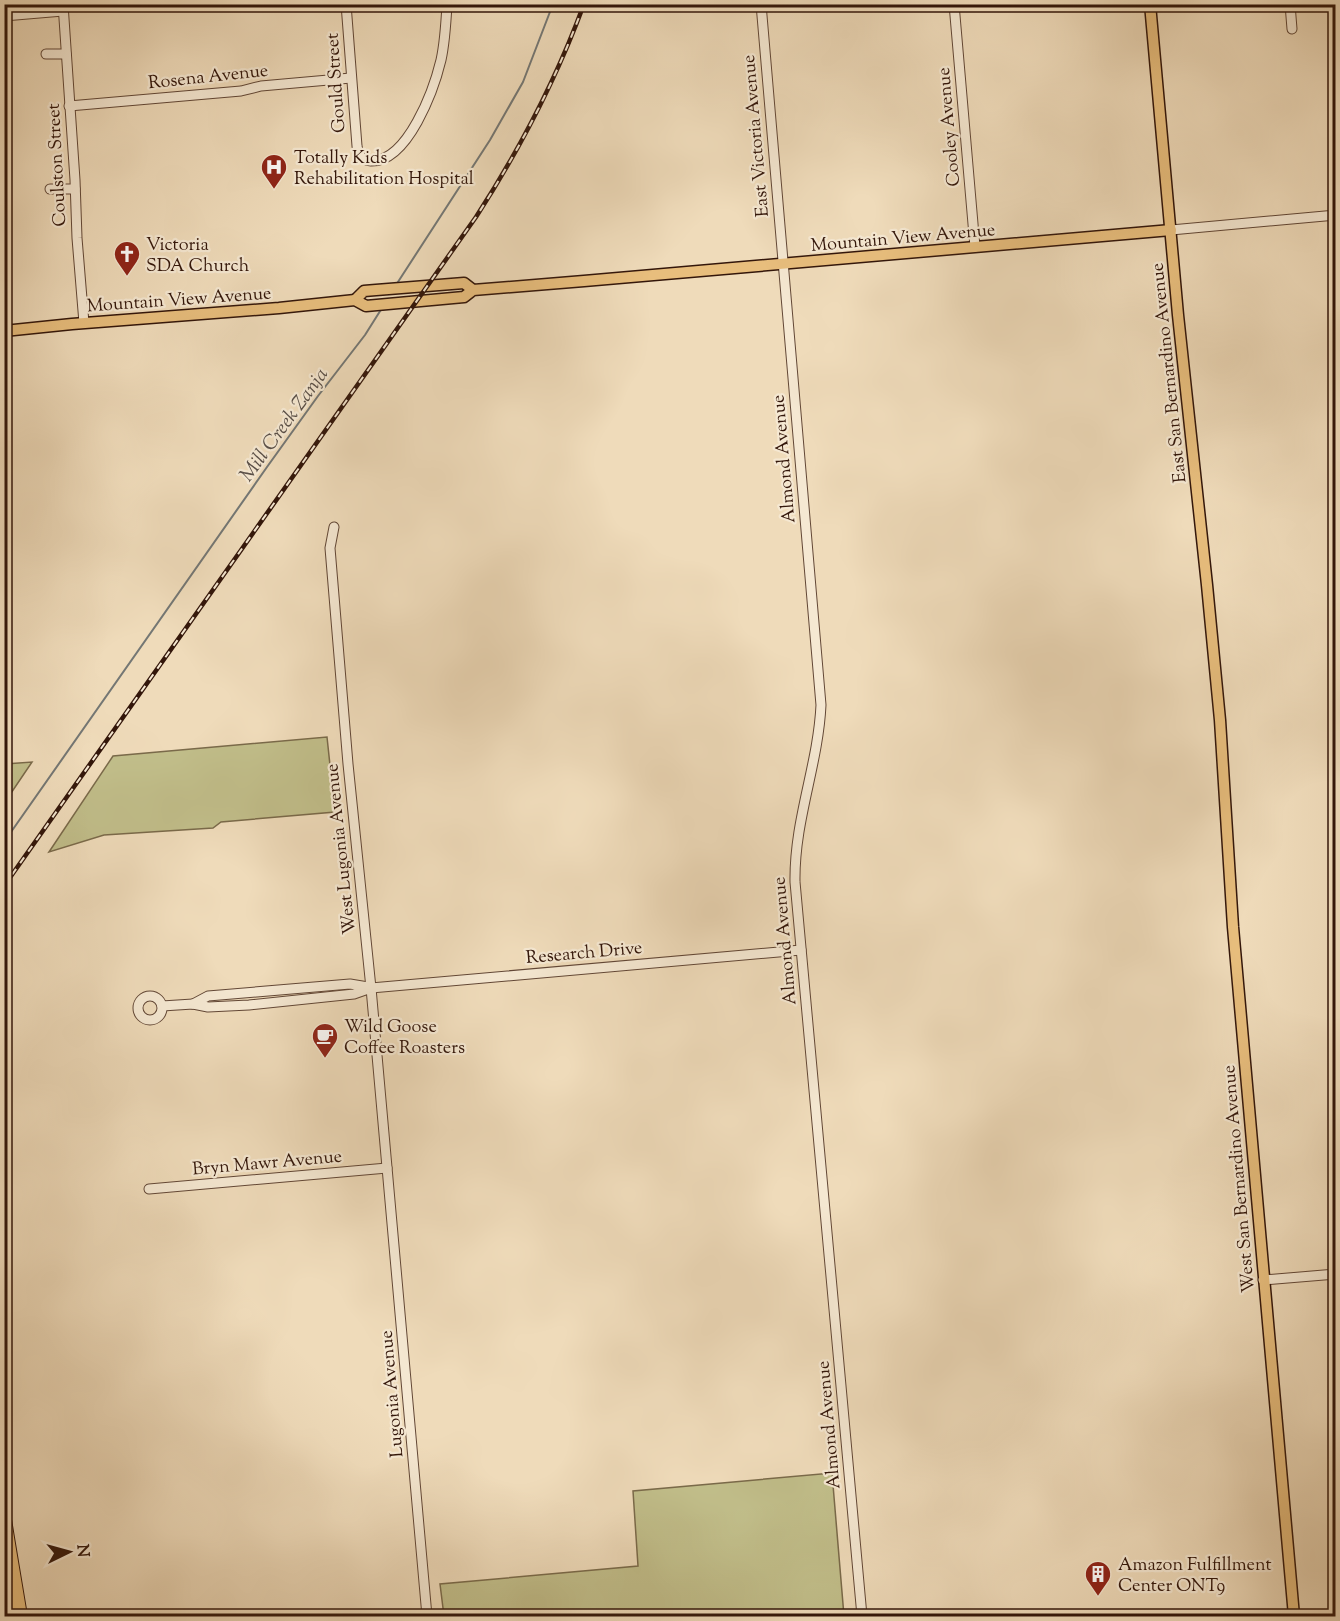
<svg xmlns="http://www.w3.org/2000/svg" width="1340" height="1621" font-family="'Sorts Mill Goudy',serif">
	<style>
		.green { fill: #c1be8a; stroke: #7a6a4a; stroke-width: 1.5 }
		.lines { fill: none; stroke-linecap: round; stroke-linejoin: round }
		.stream { stroke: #747774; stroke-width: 2 }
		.minor-casing { stroke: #624736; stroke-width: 11 }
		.major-casing { stroke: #33160a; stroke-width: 13 }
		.highway-casing { stroke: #33160a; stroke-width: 16 }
		.minor { stroke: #f5e8d2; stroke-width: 9 }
		.major { stroke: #e8be7d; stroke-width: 10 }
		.highway { stroke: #e8be7d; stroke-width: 14 }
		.rail-casing { stroke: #33160a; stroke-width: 4.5 }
		.rail { stroke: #f5e8d2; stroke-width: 2; stroke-dasharray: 7; stroke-linecap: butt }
		.labels { text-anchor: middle; stroke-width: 4.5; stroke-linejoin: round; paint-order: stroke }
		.street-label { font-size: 18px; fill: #33160a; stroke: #f5e8d2 }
		.poi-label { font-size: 18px; fill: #33160a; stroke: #f5e8d2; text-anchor: start }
		.water-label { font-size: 20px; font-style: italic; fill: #594f48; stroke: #f5e8d2 }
	</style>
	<rect width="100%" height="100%" fill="#efdbba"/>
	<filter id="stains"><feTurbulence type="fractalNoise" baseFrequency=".00333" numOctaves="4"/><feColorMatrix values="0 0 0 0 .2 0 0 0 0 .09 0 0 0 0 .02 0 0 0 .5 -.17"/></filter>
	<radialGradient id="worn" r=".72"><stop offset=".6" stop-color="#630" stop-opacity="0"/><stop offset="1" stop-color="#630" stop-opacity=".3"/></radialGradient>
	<!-- green -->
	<g class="green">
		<path d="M327 737 335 812 221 822 213 828 104 835 49 852 113 756Z"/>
		<path d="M32 762 5 802V764Z"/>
		<path d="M832 1473 844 1616H444L440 1584 638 1566 633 1491Z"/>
	</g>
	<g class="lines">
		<!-- stream -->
		<g class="stream">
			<path d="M396 285 490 140 523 82 553 4"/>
			<path d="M4 842 267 467 318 396 365 335 382 308"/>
		</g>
		<!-- minor casing -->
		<g class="minor-casing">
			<g id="minor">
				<path d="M63 4 75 180 77 238 84 323"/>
				<path d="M346 4 357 146C358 154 361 160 371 161 408 162 434 89 441 60 445 42 446 23 447 4"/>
				<path d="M761 4 821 705C818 766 794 820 795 882L862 1616"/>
				<path d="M954 4 975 247"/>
				<path d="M1290 4 1292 29"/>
				<path d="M4 16 63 11"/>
				<path d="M46 54H66"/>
				<path d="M69 106 241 91 261 86 351 78"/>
				<path d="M50 189H75"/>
				<path d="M1171 230 1336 215"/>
				<path d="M334 527 330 548 348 764 371 988 427 1616"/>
				<circle cx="150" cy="1008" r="12"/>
				<path d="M193 1004 208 996 350 984 368 987"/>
				<path d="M162 1006 193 1004 208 1007 249 1005 354 994 371 988 801 950"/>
				<path d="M149 1189 387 1168"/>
				<path d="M1263 1280 1336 1274"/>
			</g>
		</g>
		<!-- major casing -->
		<g class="major-casing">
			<g id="major">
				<path d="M1150 4 1178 315 1207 585 1220 720 1233 927 1294 1616"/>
				<path d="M355 300 364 291 376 290 464 283 473 290"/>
				<path d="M4 331 72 324 279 308 355 300 366 306 464 297 473 290 584 281 1171 230"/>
			</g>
		</g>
		<!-- highway casing -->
		<g class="highway-casing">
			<path id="highway" d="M4 1520 20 1616"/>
		</g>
		<!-- minor -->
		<use href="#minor" class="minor"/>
		<!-- major -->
		<use href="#major" class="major"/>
		<!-- highway -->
		<use href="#highway" class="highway"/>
		<!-- rail casing -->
		<g class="rail-casing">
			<path id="rail" d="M4 886 476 217C520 149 556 80 584 4"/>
		</g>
		<!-- rail -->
		<use href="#rail" class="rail"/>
	</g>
	<!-- icons -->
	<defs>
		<g id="hospital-pin" transform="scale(1.35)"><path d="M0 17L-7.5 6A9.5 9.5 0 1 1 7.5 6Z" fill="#8f2418" stroke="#f5e8d2"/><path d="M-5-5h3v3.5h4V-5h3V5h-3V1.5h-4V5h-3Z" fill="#fff"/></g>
		<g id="church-pin" transform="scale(1.35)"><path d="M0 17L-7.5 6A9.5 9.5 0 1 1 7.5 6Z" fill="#8f2418" stroke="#f5e8d2"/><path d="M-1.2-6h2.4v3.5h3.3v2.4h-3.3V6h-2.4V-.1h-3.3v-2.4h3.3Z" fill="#fff"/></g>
		<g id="cafe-pin" transform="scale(1.35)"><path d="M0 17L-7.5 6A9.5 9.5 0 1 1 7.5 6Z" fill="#8f2418" stroke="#f5e8d2"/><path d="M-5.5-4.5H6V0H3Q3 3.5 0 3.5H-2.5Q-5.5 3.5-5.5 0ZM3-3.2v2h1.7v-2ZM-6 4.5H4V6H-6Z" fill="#fff"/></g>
		<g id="building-pin" transform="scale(1.35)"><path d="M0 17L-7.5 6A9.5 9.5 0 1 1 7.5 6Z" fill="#8f2418" stroke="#f5e8d2"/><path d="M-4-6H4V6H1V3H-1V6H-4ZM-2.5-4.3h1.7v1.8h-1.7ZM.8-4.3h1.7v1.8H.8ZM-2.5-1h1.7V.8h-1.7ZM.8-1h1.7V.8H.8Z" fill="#fff"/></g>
	</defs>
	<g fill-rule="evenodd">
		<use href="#hospital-pin" x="274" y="167"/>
		<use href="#church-pin" x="127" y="254"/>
		<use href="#cafe-pin" x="325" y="1036"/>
		<use href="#building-pin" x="1098" y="1574"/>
	</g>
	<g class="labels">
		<!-- street labels -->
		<g class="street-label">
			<text transform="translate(208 76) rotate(-6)" y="6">Rosena Avenue</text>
			<text transform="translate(335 83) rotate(-94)" y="6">Gould Street</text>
			<text transform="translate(948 127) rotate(-95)" y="6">Cooley Avenue</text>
			<text transform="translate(755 136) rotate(-95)" y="6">East Victoria Avenue</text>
			<text transform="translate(56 165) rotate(-93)" y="6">Coulston Street</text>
			<text transform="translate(903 237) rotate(-5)" y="6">Mountain View Avenue</text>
			<text transform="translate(179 299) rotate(-4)" y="6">Mountain View Avenue</text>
			<text transform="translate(1168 373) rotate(-96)" y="6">East San Bernardino Avenue</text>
			<text transform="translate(783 459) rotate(-95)" y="6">Almond Avenue</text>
			<text transform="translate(340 849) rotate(-96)" y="6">West Lugonia Avenue</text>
			<text transform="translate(784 941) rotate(-95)" y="6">Almond Avenue</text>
			<text transform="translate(584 952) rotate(-5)" y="6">Research Drive</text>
			<text transform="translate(267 1162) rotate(-5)" y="6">Bryn Mawr Avenue</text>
			<text transform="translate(1238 1179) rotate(-95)" y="6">West San Bernardino Avenue</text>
			<text transform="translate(391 1394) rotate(-95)" y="6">Lugonia Avenue</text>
			<text transform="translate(828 1425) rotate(-95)" y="6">Almond Avenue</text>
		</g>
		<!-- poi labels -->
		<g class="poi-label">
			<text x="294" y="163">Totally Kids<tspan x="294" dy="21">Rehabilitation Hospital</tspan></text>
			<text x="146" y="250">Victoria<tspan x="146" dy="21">SDA Church</tspan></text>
			<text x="344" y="1032">Wild Goose<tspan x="344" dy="21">Coffee Roasters</tspan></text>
			<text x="1118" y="1570">Amazon Fulfillment<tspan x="1118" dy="21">Center ONT9</tspan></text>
		</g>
		<!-- water labels -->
		<g class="water-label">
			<text transform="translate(283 424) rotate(-54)" y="7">Mill Creek Zanja</text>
		</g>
	</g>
	<!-- margin -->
	<rect width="1340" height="1621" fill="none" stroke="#efdbba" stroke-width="24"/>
	<rect x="6" y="6" width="1328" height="1609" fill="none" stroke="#33160a" stroke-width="3"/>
	<rect x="12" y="12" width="1316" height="1597" fill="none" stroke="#33160a" stroke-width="1.5"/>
	<!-- north arrow -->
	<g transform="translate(69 1552) rotate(85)" stroke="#f5e8d2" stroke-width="4.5" paint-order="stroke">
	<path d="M0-4.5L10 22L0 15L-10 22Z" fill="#33160a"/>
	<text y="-9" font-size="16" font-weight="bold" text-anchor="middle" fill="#33160a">N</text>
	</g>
	<rect width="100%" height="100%" filter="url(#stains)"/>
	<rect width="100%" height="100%" fill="url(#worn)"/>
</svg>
